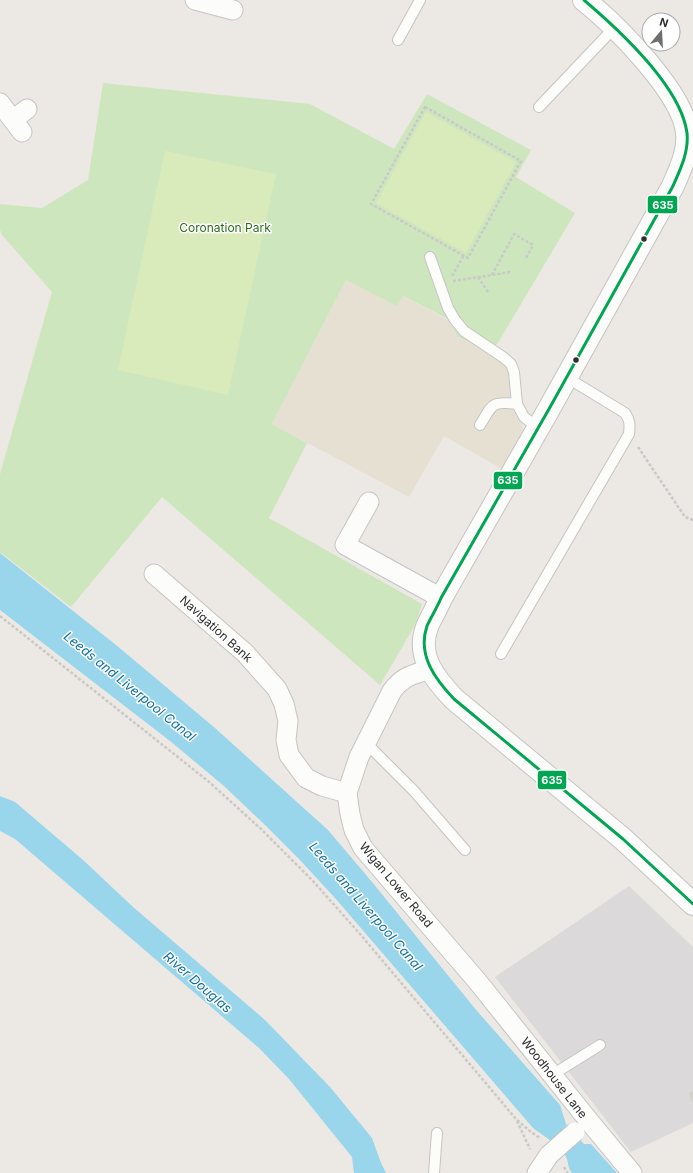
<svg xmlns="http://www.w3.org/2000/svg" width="693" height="1173" font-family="Inter,sans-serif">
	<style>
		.industrial { fill: #dcd9db }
		.education { fill: #e6e0d3 }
		.green { fill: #cee6be }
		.pitch { fill: #d9eabb }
		.water { fill: #99d6ec }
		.building { fill: #d1cecb; stroke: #d7d4d0 }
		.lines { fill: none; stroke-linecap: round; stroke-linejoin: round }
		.service-casing { stroke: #c5c4c5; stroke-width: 12 }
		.minor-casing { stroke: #c5c4c5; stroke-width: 21 }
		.secondary-casing { stroke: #c5c4c5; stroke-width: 24 }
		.path { stroke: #c9c9c8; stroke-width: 2.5; stroke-dasharray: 3 2; stroke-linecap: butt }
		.service { stroke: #fcfcfb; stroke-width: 10 }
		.minor { stroke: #fcfcfb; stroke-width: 19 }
		.secondary { stroke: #fcfcfb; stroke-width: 22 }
		.minor-bridge-casing { stroke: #c5c4c5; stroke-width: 21; stroke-linecap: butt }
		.minor-bridge { stroke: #fcfcfb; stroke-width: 19 }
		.bus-1-casing { stroke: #fff; stroke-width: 6 }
		.bus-1 { stroke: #00a651; stroke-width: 3 }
		.bus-dot { fill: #2e2e2e; stroke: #fff; stroke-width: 1.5 }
		.labels { text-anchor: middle; stroke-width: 3; stroke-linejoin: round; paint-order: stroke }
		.park-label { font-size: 12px; fill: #2c6e1b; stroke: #fff }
		.street-label { font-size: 12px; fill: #2e2e2e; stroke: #fff }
		.water-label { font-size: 13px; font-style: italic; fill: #0d6fa3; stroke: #fff }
		.line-badge { stroke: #fff; stroke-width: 1.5 }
		.badge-label { font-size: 11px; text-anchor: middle; font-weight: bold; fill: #fff }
	</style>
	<rect width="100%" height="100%" fill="#ece8e4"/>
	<!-- industrial -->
	<path class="industrial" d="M629 886 693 947V1123L631 1152 495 977Z"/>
	<!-- education -->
	<path class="education" d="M346 280 397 305 402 296 452 322 505 366 510 373 524 433 502 469 444 436 409 497 272 424Z"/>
	<!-- green -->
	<path class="green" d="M103 83 310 104 394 149 427 94 531 150 516 177 575 213 498 343 489 352 457 336 452 321 403 296 397 306 346 280 272 424 307 443 269 518 422 604 415 625 380 685 162 497 71 607 0 552V474L52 292 2 235 0 230V204L42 208 88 180Z"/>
	<!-- pitch -->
	<g class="pitch">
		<path d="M426 112 516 162 466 253 376 203Z"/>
		<path d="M165 151 276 174 228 395 118 370Z"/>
	</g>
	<!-- water -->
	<g class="water">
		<path d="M0 553 116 645 215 728 328 830 372 882 477 1011 560 1105 567 1127 584 1144H591L617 1173H572C567 1167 569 1161 565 1155 559 1144 543 1136 533 1128L335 898 299 859 266 826 224 786 170 741 0 610Z"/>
		<path d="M0 796 15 802 82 859 133 907 265 1020 330 1087 372 1138 381 1163 386 1173H354L352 1157 289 1079 259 1048 15 839 0 831Z"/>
	</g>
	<!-- building -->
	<path class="building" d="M693 1091V1103L689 1093Z"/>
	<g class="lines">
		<!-- service casing -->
		<g class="service-casing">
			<g id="service">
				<path d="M398 40 420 0"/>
				<path d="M539 107 615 27"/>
				<path d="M430 257 448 308 455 320 464 331 503 357 511 364 514 372 517 404"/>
				<path d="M480 425C493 404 491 401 517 404L524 417 538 428"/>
				<path d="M501 654 629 434C630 425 630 420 625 413L566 377"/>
				<path d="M366 743 414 791 465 850"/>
				<path d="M552 1075 600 1045"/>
				<path d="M434 1173 437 1133"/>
			</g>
		</g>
		<!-- minor casing -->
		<g class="minor-casing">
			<g id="minor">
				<path d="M195 0 233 10"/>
				<path d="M0 103 22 132"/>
				<path d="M13 120 27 109"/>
				<path d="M369 502 345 545 441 598"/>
				<path d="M154 574 245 653 277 689 284 704 288 721 286 740 289 755 306 778 322 786 347 793"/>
				<path d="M430 669C412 675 403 676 392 691L359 757 347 793 350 814 354 830 363 848 478 982 589 1121 632 1173"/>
				<path d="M537 1173 549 1155"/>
			</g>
		</g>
		<!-- secondary casing -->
		<g class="secondary-casing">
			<path id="secondary" d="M584 0C615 24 684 94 687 133 689 152 680 169 673 186L549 409 441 598C437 608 431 617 427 627 416 656 435 679 454 699L623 839 693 904"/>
		</g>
		<!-- path -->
		<g class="path">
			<path d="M425 107 521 161 468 258 371 204Z"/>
			<path d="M492 275 514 234 533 245 525 260"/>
			<path d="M452 276 464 255"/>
			<path d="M478 277 488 292"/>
			<path d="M453 281 511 272"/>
			<path d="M638 447 685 517 693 520"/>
			<path d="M0 616 208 781 261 829 313 881 360 934 516 1119 531 1132 540 1138"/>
			<path d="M517 1121 530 1149"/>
			<path d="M564 1167 568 1173"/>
		</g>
		<!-- service -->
		<use href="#service" class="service"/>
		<!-- minor -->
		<use href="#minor" class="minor"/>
		<!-- secondary -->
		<use href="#secondary" class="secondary"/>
		<!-- minor-bridge casing -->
		<g class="minor-bridge-casing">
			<path id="minor-bridge" d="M549 1155 575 1132"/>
		</g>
		<!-- minor-bridge -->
		<use href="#minor-bridge" class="minor-bridge"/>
		<!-- bus-1 casing -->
		<g class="bus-1-casing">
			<path id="bus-1" d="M584 0C618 29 681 87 687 133 689 152 680 170 673 186L549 409 441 598C437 608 431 617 427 626 417 655 435 679 454 699L623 839 693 904"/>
		</g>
		<!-- bus-1 -->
		<use href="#bus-1" class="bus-1"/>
	</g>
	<!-- markers -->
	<g class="bus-dot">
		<circle cx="644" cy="239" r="3.5"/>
		<circle cx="576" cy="360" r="3.5"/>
	</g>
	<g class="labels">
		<!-- park labels -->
		<g class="park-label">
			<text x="225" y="232">Coronation Park</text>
		</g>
		<!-- street labels -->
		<g class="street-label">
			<text transform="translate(216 629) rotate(42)" y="4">Navigation Bank</text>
			<text transform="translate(396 885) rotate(50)" y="4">Wigan Lower Road</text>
			<text transform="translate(554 1078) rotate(52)" y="4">Woodhouse Lane</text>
		</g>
		<!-- water labels -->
		<g class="water-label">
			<text transform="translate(130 686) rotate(39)" y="5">Leeds and Liverpool Canal</text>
			<text transform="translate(366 906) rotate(49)" y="5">Leeds and Liverpool Canal</text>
			<text transform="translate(198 982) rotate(41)" y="5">River Douglas</text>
		</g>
	</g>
	<g class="line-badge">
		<rect x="647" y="195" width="31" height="19" rx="4" fill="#00a651"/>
		<rect x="493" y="471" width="30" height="19" rx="4" fill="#00a651"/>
		<rect x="537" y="770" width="30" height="20" rx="4" fill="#00a651"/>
	</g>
	<g class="badge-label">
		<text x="663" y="209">635</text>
		<text x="508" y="484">635</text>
		<text x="552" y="784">635</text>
	</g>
	<!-- north arrow -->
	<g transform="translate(661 32) rotate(18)"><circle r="19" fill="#ffffff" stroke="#ababab"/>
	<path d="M0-3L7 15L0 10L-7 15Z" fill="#706f6e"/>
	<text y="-6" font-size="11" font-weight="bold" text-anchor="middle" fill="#2e2e2e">N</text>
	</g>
</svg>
